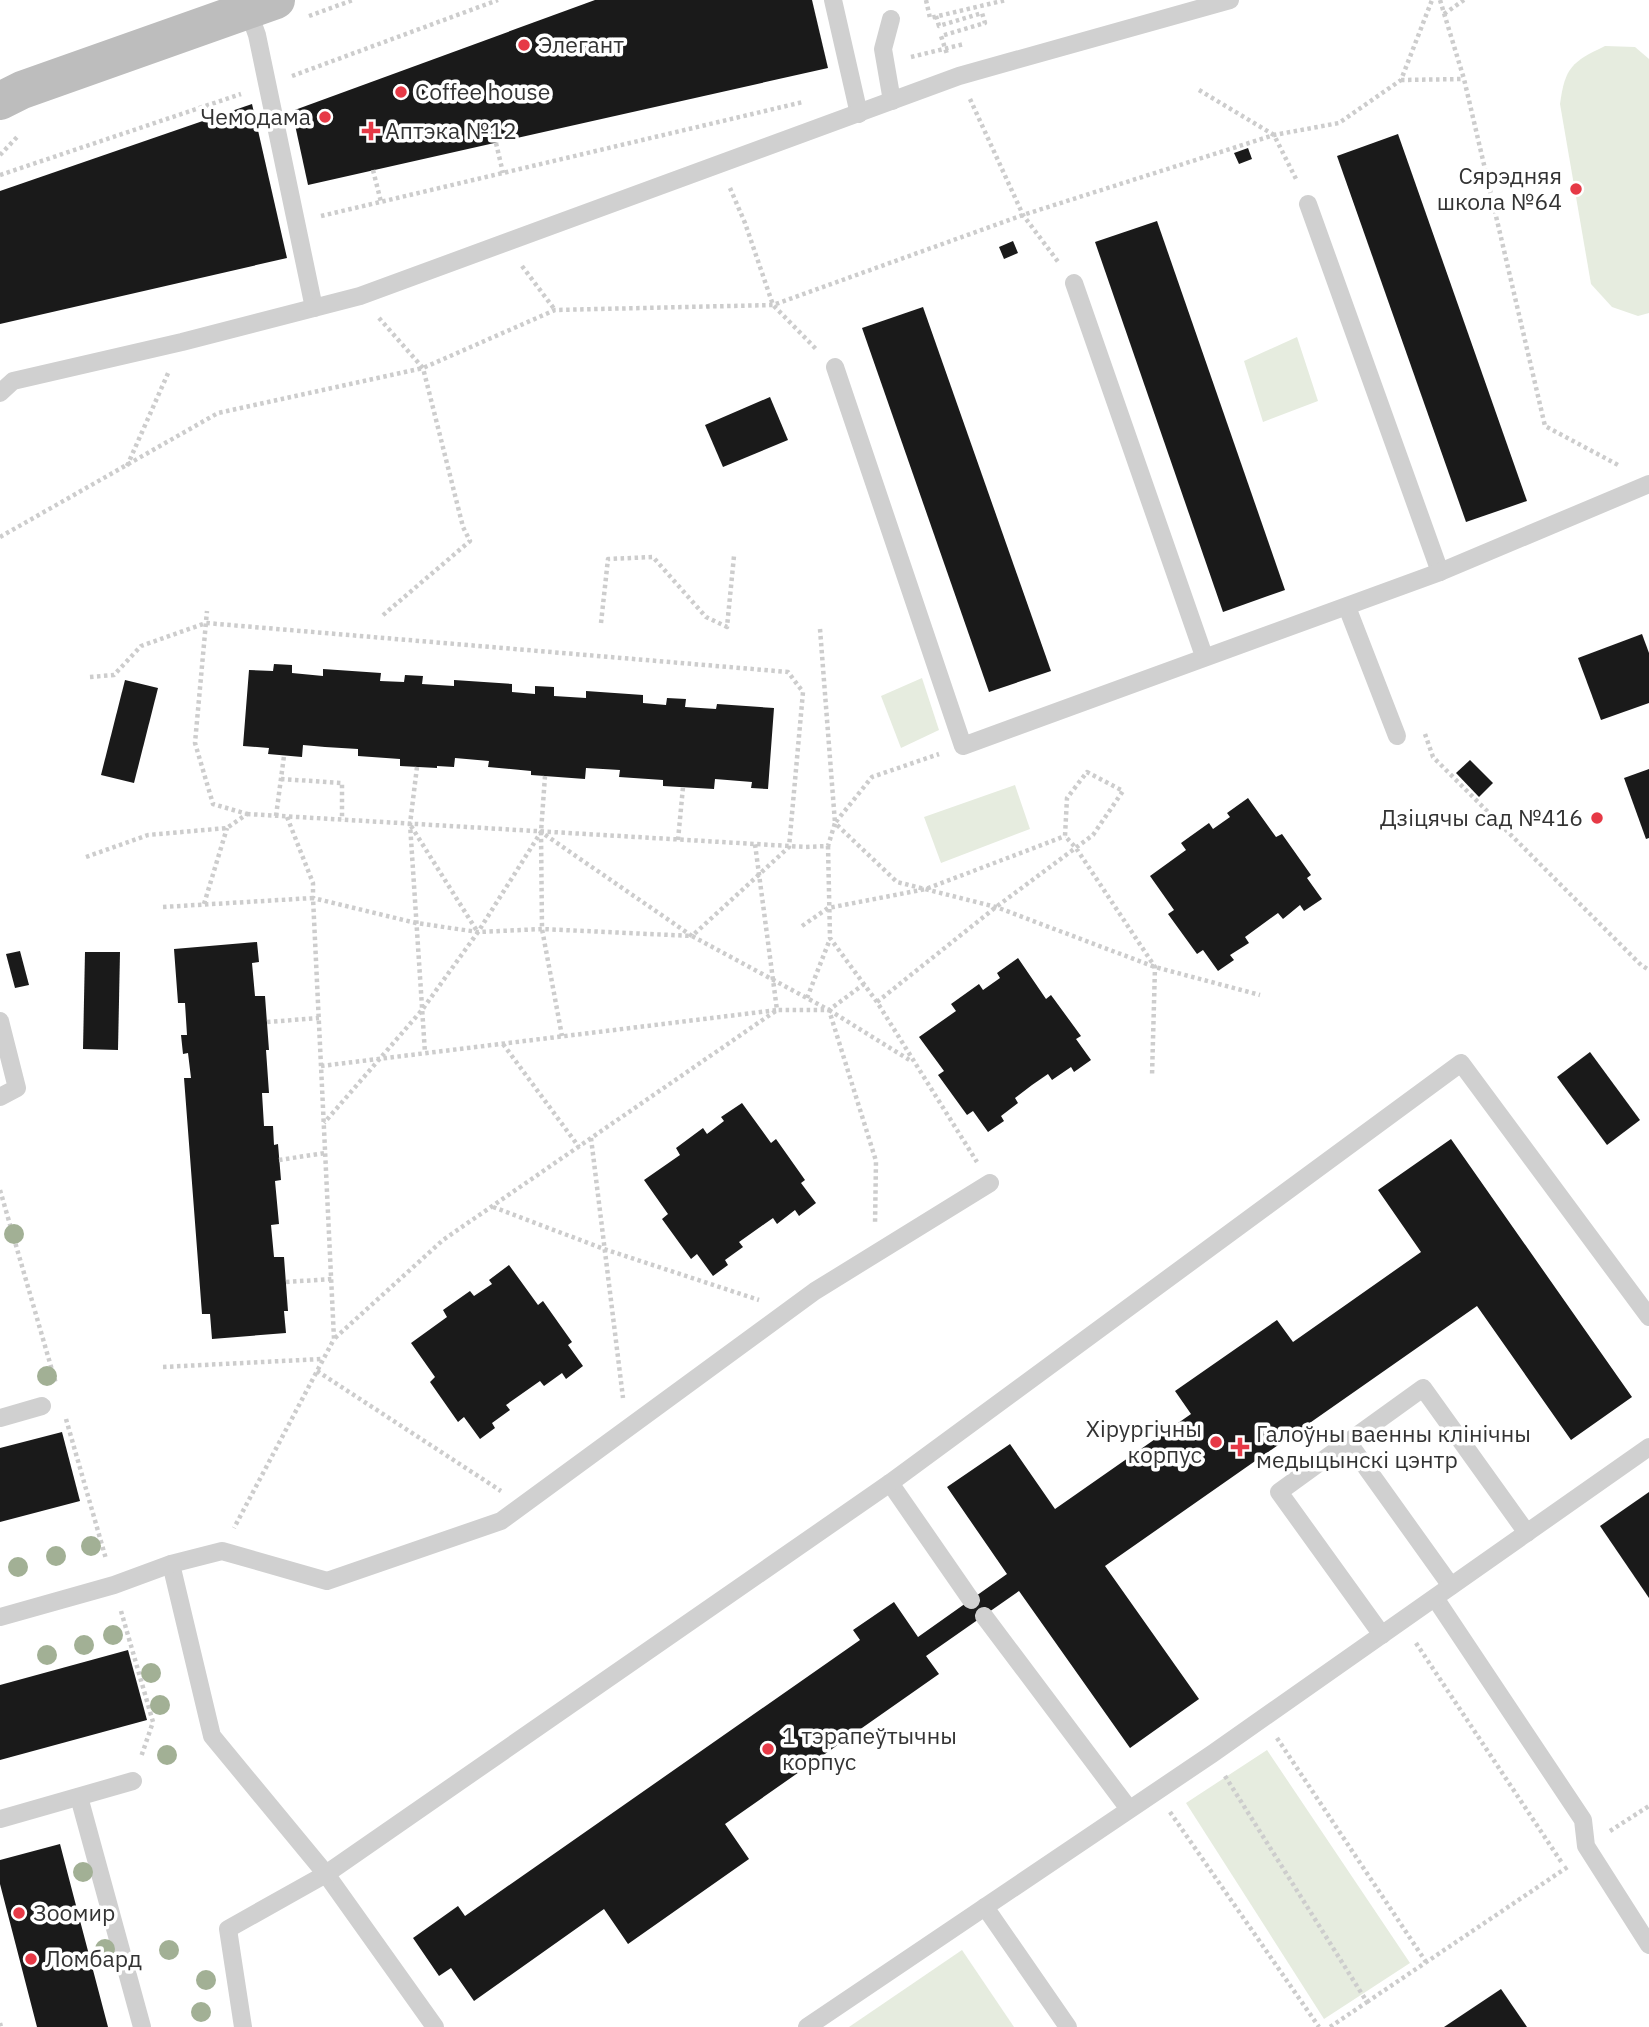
<svg xmlns="http://www.w3.org/2000/svg" width="1649" height="2027" font-family="'IBM Plex Sans',sans-serif">
	<style>
		.green { fill: #e6ecdf }
		.building { fill: #1a1a1a }
		.lines { fill: none; stroke-linecap: round; stroke-linejoin: round }
		.path { stroke: #cdcdcd; stroke-width: 4.5; stroke-dasharray: 3.5 3.5; stroke-linecap: butt }
		.service { stroke: #d0d0d0; stroke-width: 18 }
		.secondary { stroke: #bdbdbd; stroke-width: 38 }
		.tree { fill: #a2b095 }
		.poi-dot { fill: #e63946; stroke: #fff; stroke-width: 2.5 }
		.labels { text-anchor: middle; stroke-width: 7; stroke-linejoin: round; paint-order: stroke }
		.poi-label { font-size: 23px; fill: #333; stroke: #fff; text-anchor: start }
	</style>
	<rect width="100%" height="100%" fill="#fff"/>
	<!-- green -->
	<g class="green">
		<path d="M1605 46 1635 47 1649 59V313L1638 316 1612 307 1591 284 1560 104C1565 67 1572 62 1605 46Z"/>
		<path d="M1297 337 1318 401 1263 422 1244 361Z"/>
		<path d="M922 678 939 730 901 748 881 696Z"/>
		<path d="M1015 785 1030 829 941 863 924 817Z"/>
		<path d="M1267 1750 1410 1963 1324 2019 1186 1803Z"/>
		<path d="M962 1950 1014 2027H849Z"/>
	</g>
	<!-- building -->
	<g class="building">
		<path d="M595 0H812L828 68 308 185 292 111Z"/>
		<path d="M252 104 287 258 0 324V191Z"/>
		<path d="M1398 134 1527 501 1466 522 1337 156Z"/>
		<path d="M1248 148 1252 159 1239 164 1234 153Z"/>
		<path d="M1157 221 1285 590 1223 612 1095 242Z"/>
		<path d="M1013 241 1018 253 1004 259 999 247Z"/>
		<path d="M923 307 1051 671 989 692 862 328Z"/>
		<path d="M770 397 788 440 723 467 705 425Z"/>
		<path d="M1642 634 1649 653V703L1601 720 1578 658Z"/>
		<path d="M274 664 292 665V673L323 676V669L381 673 380 681 404 682 405 675 423 676 422 684 454 686V680L512 684V692L535 694V686L554 687V696L586 698V691L643 695V703L666 705 667 698 686 699 685 707 716 709 717 704 774 708 768 789 751 788 752 782 715 779 714 789 663 786V780L619 777 620 770 586 768 585 779 531 775V771L488 767 489 761 455 758 454 767 437 766V768L400 766V759L358 756V749L325 747 303 745 302 757 268 754 269 748 243 746 249 670 273 671Z"/>
		<path d="M125 680 158 688 134 783 101 775Z"/>
		<path d="M1470 760 1493 783 1479 797 1456 773Z"/>
		<path d="M1649 769V838L1646 839 1624 778Z"/>
		<path d="M1248 798 1276 837 1282 834 1311 875 1307 878 1322 899 1304 911 1300 905 1283 919 1278 913 1245 937 1249 943 1230 955 1234 960 1218 971 1203 950 1197 954 1168 914 1174 910 1150 876 1186 850 1181 843 1209 823 1213 829 1230 817 1227 813Z"/>
		<path d="M257 942 259 962 252 963 255 996H265L269 1050H266L269 1093H262L264 1126H273L274 1145 278 1144 281 1180 275 1181 279 1224 271 1225 274 1257H284L288 1311H284L286 1333 212 1339 210 1314H202L184 1078H191L188 1053 183 1054 181 1035H187L185 1003H178L174 949Z"/>
		<path d="M20 951 29 985 15 988 6 954Z"/>
		<path d="M85 952H120L118 1050 83 1049Z"/>
		<path d="M1018 958 1046 999 1051 995 1081 1036 1076 1039 1091 1060 1074 1072 1071 1067 1052 1080 1048 1074 1032 1085 1015 1098 1018 1103 1001 1116 1004 1121 988 1132 973 1111 967 1115 938 1075 944 1071 919 1037 956 1011 951 1004 979 984 983 990 1000 978 997 973Z"/>
		<path d="M1590 1052 1640 1120 1607 1145 1557 1077Z"/>
		<path d="M742 1103 771 1143 776 1139 805 1180 801 1183 816 1203 799 1216 795 1210 777 1224 773 1218 739 1242 743 1247 725 1260 728 1265 713 1276 697 1254 691 1259 662 1219 668 1214 644 1180 680 1155 676 1148 703 1128 707 1134 724 1121 721 1117Z"/>
		<path d="M1451 1139 1632 1397 1571 1440 1477 1306 1105 1566 1199 1699 1130 1748 1019 1591 926 1656 939 1674 725 1824 749 1859 628 1944 604 1909 474 2001 451 1968 439 1976 413 1938 458 1906 465 1916 860 1640 853 1630 894 1602 918 1637 1007 1574 947 1487 1010 1444 1055 1509 1191 1414 1175 1391 1277 1320 1293 1342 1421 1252 1378 1190Z"/>
		<path d="M509 1265 538 1305 543 1301 572 1342 568 1345 583 1366 566 1379 562 1373 544 1386 540 1381 506 1405 510 1410 492 1423 495 1428 480 1439 464 1417 458 1422 430 1382 435 1377 411 1343 447 1317 443 1310 470 1291 474 1296 492 1284 489 1280Z"/>
		<path d="M62 1432 80 1501 0 1522V1448Z"/>
		<path d="M1649 1492V1598L1600 1526Z"/>
		<path d="M128 1650 147 1720 0 1760V1685Z"/>
		<path d="M60 1844 73 1894 108 2027H37L0 1884V1860Z"/>
		<path d="M1501 1989 1527 2027H1444Z"/>
	</g>
	<g class="lines">
		<!-- path -->
		<g class="path">
			<path d="M926 0 930 18 1006 0"/>
			<path d="M1440 0 1464 79 1545 426 1620 466"/>
			<path d="M1444 14 1464 0"/>
			<path d="M309 16 353 0"/>
			<path d="M936 16 939 26 982 13 985 23 941 36 947 54"/>
			<path d="M911 57 964 44"/>
			<path d="M292 76 498 0"/>
			<path d="M1401 80 1464 79"/>
			<path d="M1199 90 1274 135 1297 181"/>
			<path d="M970 99 1023 215 1059 263"/>
			<path d="M496 143 503 173"/>
			<path d="M0 155 19 135"/>
			<path d="M373 170 381 202"/>
			<path d="M0 175 241 94"/>
			<path d="M730 188 745 223 773 305 817 350"/>
			<path d="M321 216 803 102"/>
			<path d="M522 266 555 310"/>
			<path d="M379 318 423 368 463 527 470 541 382 616"/>
			<path d="M127 466 169 371"/>
			<path d="M0 537 218 413 423 368 555 310 773 305 1023 215 1274 135 1339 123 1401 80 1432 0"/>
			<path d="M601 623 608 559 653 557 706 617 727 627 734 556"/>
			<path d="M820 629 835 823 872 777 939 754"/>
			<path d="M90 677 114 675 141 646 206 623 788 672 803 692 789 847 692 936 541 832 478 932 422 1010 324 1123"/>
			<path d="M1425 734 1433 757 1641 965 1649 970"/>
			<path d="M417 767 410 824 425 1053"/>
			<path d="M545 776 541 832 542 929 562 1036"/>
			<path d="M281 779 342 783V820"/>
			<path d="M247 814 806 847 828 846 835 823 897 882 996 907 1155 967 1260 995"/>
			<path d="M276 816 284 756"/>
			<path d="M287 817 313 883V898L416 923 478 932 542 929 692 936 829 1010 876 1161 875 1225"/>
			<path d="M411 826 477 931"/>
			<path d="M678 840 683 787"/>
			<path d="M828 846 830 938 877 1002 977 1162"/>
			<path d="M86 857 148 835 227 828 247 814 213 804 195 743 207 611"/>
			<path d="M204 904 227 828"/>
			<path d="M163 907 313 898 334 1339 234 1528"/>
			<path d="M802 926 828 908 926 889 1065 836"/>
			<path d="M807 998 830 939"/>
			<path d="M877 1002 996 907 1093 835 1123 791 1087 772 1067 798 1065 836 1076 848 1155 967 1152 1076"/>
			<path d="M829 1010 911 1061"/>
			<path d="M267 1022 319 1018"/>
			<path d="M503 1044 579 1147"/>
			<path d="M321 1066 777 1010 755 844"/>
			<path d="M591 1138 623 1398"/>
			<path d="M279 1160 325 1153"/>
			<path d="M0 1190 56 1384"/>
			<path d="M493 1207 604 1249 759 1300"/>
			<path d="M286 1282 332 1279"/>
			<path d="M335 1338 443 1240 777 1010H829L864 984"/>
			<path d="M163 1367 322 1359"/>
			<path d="M317 1371 501 1491"/>
			<path d="M66 1419 106 1559"/>
			<path d="M121 1611 153 1722 141 1757"/>
			<path d="M1416 1643 1562 1863"/>
			<path d="M1277 1738 1426 1962"/>
			<path d="M1225 1776 1367 2002 1330 2027"/>
			<path d="M1170 1812 1319 2027"/>
			<path d="M1610 1831 1649 1806"/>
			<path d="M1367 2002 1569 1866"/>
			<path d="M0 2023 1 2027"/>
		</g>
		<!-- service -->
		<g class="service">
			<path d="M833 0 859 114"/>
			<path d="M248 10 257 35 314 308"/>
			<path d="M891 19 883 49 892 101"/>
			<path d="M1308 204 1440 572"/>
			<path d="M1074 283 1204 656"/>
			<path d="M835 367 963 746 1440 572 1649 484"/>
			<path d="M0 393 13 381 182 342 360 296 959 76 1230 0"/>
			<path d="M1347 607 1397 736"/>
			<path d="M0 1021 17 1088 0 1097"/>
			<path d="M0 1418 42 1406"/>
			<path d="M1348 1442 1423 1388 1527 1533"/>
			<path d="M890 1483 971 1600"/>
			<path d="M171 1564 212 1736 326 1874 435 2027"/>
			<path d="M1435 1598 1583 1820 1586 1846 1649 1945"/>
			<path d="M984 1616 1129 1809"/>
			<path d="M0 1617 114 1585 171 1564 222 1551 327 1581 501 1521 815 1291 990 1183"/>
			<path d="M1382 1635 1279 1492 1348 1442 1451 1586"/>
			<path d="M79 1797 142 2027"/>
			<path d="M0 1819 133 1781"/>
			<path d="M985 1907 1068 2027"/>
			<path d="M243 2027 228 1929 326 1874 890 1483 1461 1063 1649 1317"/>
			<path d="M807 2027 1212 1754 1649 1447"/>
		</g>
		<!-- secondary -->
		<path class="secondary" d="M0 101 22 90 276 0"/>
	</g>
	<!-- trees -->
	<g class="tree">
		<circle cx="14" cy="1234" r="10"/>
		<circle cx="47" cy="1376" r="10"/>
		<circle cx="91" cy="1546" r="10"/>
		<circle cx="56" cy="1556" r="10"/>
		<circle cx="18" cy="1567" r="10"/>
		<circle cx="113" cy="1635" r="10"/>
		<circle cx="84" cy="1645" r="10"/>
		<circle cx="47" cy="1655" r="10"/>
		<circle cx="151" cy="1673" r="10"/>
		<circle cx="160" cy="1705" r="10"/>
		<circle cx="167" cy="1755" r="10"/>
		<circle cx="83" cy="1872" r="10"/>
		<circle cx="105" cy="1949" r="10"/>
		<circle cx="169" cy="1950" r="10"/>
		<circle cx="206" cy="1980" r="10"/>
		<circle cx="201" cy="2012" r="10"/>
	</g>
	<!-- markers -->
	<g class="poi-dot">
		<circle cx="524" cy="45" r="7"/>
		<circle cx="401" cy="92" r="7"/>
		<circle cx="325" cy="117" r="7"/>
		<path d="M367.5 120.5h7v7h7v7h-7v7h-7v-7h-7v-7h7z"/>
		<circle cx="1576" cy="189" r="7"/>
		<circle cx="1597" cy="818" r="7"/>
		<circle cx="1216" cy="1442" r="7"/>
		<path d="M1236.5 1436.5h7v7h7v7h-7v7h-7v-7h-7v-7h7z"/>
		<circle cx="768" cy="1749" r="7"/>
		<circle cx="19" cy="1913" r="7"/>
		<circle cx="31" cy="1959" r="7"/>
	</g>
	<g class="labels">
		<!-- poi labels -->
		<g class="poi-label">
			<text x="538" y="53">Элегант</text>
			<text x="415" y="100">Coffee house</text>
			<text x="311" y="125" text-anchor="end">Чемодама</text>
			<text x="385" y="139">Аптэка №12</text>
			<text x="1562" y="184" text-anchor="end">Сярэдняя<tspan x="1562" dy="26">школа №64</tspan></text>
			<text x="1583" y="826" text-anchor="end">Дзіцячы сад №416</text>
			<text x="1202" y="1437" text-anchor="end">Хірургічны<tspan x="1202" dy="26">корпус</tspan></text>
			<text x="1256" y="1442">Галоўны ваенны клінічны<tspan x="1256" dy="26">медыцынскі цэнтр</tspan></text>
			<text x="782" y="1744">1 тэрапеўтычны<tspan x="782" dy="26">корпус</tspan></text>
			<text x="33" y="1921">Зоомир</text>
			<text x="45" y="1967">Ломбард</text>
		</g>
	</g>
</svg>
